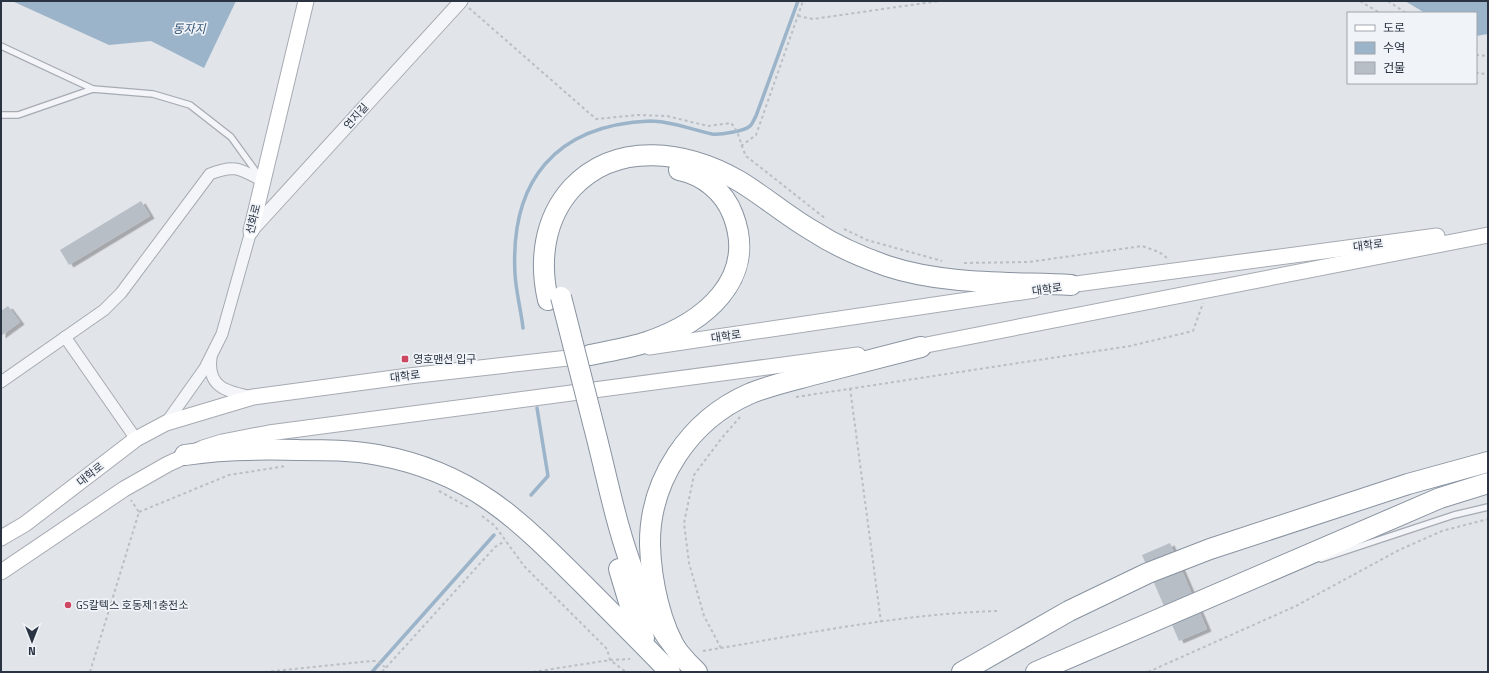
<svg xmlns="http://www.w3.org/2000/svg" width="1489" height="673" font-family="'Titillium Web','Noto Sans KR',sans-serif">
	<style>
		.water { fill: #9cb4c9 }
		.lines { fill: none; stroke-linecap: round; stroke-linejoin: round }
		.stream { stroke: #9cb4c9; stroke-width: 3.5 }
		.building { fill: #b8bec6; filter: url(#shadow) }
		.service-casing { stroke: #a6abb3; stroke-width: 8 }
		.minor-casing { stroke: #a6abb3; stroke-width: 13 }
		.tertiary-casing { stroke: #a6abb3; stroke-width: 15 }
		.secondary-casing { stroke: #a6abb3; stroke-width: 17 }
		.motorway-casing { stroke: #8893a0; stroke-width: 22 }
		.path { stroke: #babfc5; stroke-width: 2; stroke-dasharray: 3 3; stroke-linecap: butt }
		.service { stroke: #f3f5f8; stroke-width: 5.5 }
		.minor { stroke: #f3f5f8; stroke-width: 11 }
		.tertiary { stroke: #f3f5f8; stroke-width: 13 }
		.secondary { stroke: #fff; stroke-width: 15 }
		.motorway { stroke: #fff; stroke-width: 20 }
		.motorway-bridge-casing { stroke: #8893a0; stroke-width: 22; stroke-linecap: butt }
		.motorway-bridge { stroke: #fff; stroke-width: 20 }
		.poi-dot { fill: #cd4761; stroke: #f0f3f7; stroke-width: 1.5 }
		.labels { text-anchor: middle; stroke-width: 3.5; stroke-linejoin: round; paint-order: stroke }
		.street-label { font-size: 11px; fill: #293341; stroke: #f0f3f7 }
		.poi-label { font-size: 11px; fill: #293341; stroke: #f0f3f7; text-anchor: start }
		.water-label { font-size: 12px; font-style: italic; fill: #335475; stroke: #f0f3f7 }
	</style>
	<defs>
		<filter id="shadow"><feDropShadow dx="4.5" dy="2.5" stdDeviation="0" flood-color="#0004"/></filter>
	</defs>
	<rect width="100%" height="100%" fill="#e1e4e9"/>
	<!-- water -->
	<g class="water">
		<path d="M12 1H236L204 68 151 41 109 45Z"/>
		<path d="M1405 1H1488V34L1476 36V13H1425Z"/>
	</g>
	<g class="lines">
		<!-- stream -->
		<g class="stream">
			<path d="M523 328C521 310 516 292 515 274 510 181 555 125 650 121 672 121 692 130 712 134 720 135 745 131 750 126 753 123 754 119 756 116L798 1"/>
			<path d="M531 495 548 476 537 408"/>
			<path d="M372 672 494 535"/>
		</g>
	</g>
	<!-- building -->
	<g class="building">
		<path d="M141 201 150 216 69 265 60 250Z"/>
		<path d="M8 306 20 322 1 336V311Z"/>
		<path d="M1170 543 1207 629 1179 641 1142 555Z"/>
	</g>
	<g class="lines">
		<!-- service casing -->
		<g class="service-casing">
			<g id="service">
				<path d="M1 46 93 89"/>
				<path d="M1 115H18L93 89 153 94 190 105 231 137 260 177"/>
				<path d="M1321 559 1454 515 1488 507"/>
			</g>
		</g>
		<!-- minor casing -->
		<g class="minor-casing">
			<g id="minor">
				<path d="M65 337 136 439"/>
				<path d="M211 358C207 388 228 392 253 397"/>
				<path d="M1 382 104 310 121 293 210 174C235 164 240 169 263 181"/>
				<path d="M166 423 205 368 222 334 251 231"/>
			</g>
		</g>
		<!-- tertiary casing -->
		<g class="tertiary-casing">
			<path id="tertiary" d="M251 231 461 1"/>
		</g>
		<!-- secondary casing -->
		<g class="secondary-casing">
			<g id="secondary">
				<path d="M251 231 306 1"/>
				<path d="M1061 286 1437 236"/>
				<path d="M649 347 1035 290"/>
				<path d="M911 348 1488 235"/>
				<path d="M1 538 25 524 136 439 166 423 253 397 409 376 586 356"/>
				<path d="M1 572 124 489 168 464 203 448 222 442 269 433 858 355"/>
			</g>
		</g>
		<!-- motorway casing -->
		<g class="motorway-casing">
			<g id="motorway">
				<path d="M548 300C539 261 544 219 572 188 617 140 687 151 739 181 764 196 787 216 813 231 836 246 861 257 887 266 944 285 1011 282 1071 285"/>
				<path d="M590 355C609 351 629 348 647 342 703 323 758 280 733 215 724 191 703 175 679 170"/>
				<path d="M593 423C616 510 628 607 697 672"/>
				<path d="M185 455C223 449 261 449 299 450 325 450 352 450 378 455 471 472 517 518 581 582 611 612 641 642 670 672"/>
				<path d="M619 569 631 609 644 638"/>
				<path d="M680 655C660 626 651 579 650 545 649 480 690 420 749 394 770 385 794 380 816 374 851 365 886 356 921 347"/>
				<path d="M962 672 1069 611 1148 573 1210 549 1408 484 1488 462"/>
				<path d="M1036 672 1440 498 1488 483"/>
			</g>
		</g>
		<!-- path -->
		<g class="path">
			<path d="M1360 1 1380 13"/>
			<path d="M1388 1 1406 13"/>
			<path d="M469 8 596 119 638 115 667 116 708 126 731 123C739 131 741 146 746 156L826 219"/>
			<path d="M798 16 813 19 939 1"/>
			<path d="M1476 55 1488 56"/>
			<path d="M1476 72 1479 74 1488 73"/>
			<path d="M741 146 756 135 803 1"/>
			<path d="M844 229 867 240 942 261"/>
			<path d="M964 263 1029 262 1142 246 1159 252 1167 258"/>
			<path d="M850 388 881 622"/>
			<path d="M796 397 1130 346 1193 331 1203 303"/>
			<path d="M439 491 470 508"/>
			<path d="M139 512 229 475 286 466"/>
			<path d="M482 516 495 526 524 566 607 649 610 660 626 672"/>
			<path d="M721 648 704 616 689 563 684 523 694 475 721 439 740 417"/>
			<path d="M703 651C800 635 898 614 997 611"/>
			<path d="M90 672 139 512 131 500"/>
			<path d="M265 672 371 661H377L385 667"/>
			<path d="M382 672 495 547 505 541"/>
			<path d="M533 672 610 660 630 659"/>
			<path d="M1148 672 1296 606 1399 550 1442 531 1488 519"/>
		</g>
		<!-- service -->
		<use href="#service" class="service"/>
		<!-- minor -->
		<use href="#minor" class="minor"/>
		<!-- tertiary -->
		<use href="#tertiary" class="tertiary"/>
		<!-- secondary -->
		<use href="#secondary" class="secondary"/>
		<!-- motorway -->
		<use href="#motorway" class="motorway"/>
		<!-- motorway-bridge casing -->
		<g class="motorway-bridge-casing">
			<path id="motorway-bridge" d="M561 297 593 423"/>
		</g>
		<!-- motorway-bridge -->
		<use href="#motorway-bridge" class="motorway-bridge"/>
	</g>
	<!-- markers -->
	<g class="poi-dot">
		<rect x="401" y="355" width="8" height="8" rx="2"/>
		<circle cx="68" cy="605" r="4"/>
	</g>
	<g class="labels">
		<!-- street labels -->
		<g class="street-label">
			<text transform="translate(356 116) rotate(-48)" y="4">연지길</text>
			<text transform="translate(253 219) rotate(-76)" y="4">선화로</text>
			<text transform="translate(1368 245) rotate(-7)" y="4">대학로</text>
			<text transform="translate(1047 289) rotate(-8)" y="4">대학로</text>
			<text transform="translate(726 336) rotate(-8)" y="4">대학로</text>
			<text transform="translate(405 376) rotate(-7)" y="4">대학로</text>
			<text transform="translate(90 474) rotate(-38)" y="4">대학로</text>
		</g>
		<!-- poi labels -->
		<g class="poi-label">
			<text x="413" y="363">영호맨션 입구</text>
			<text x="76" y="609">GS칼텍스 호동제1충전소</text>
		</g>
		<!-- water labels -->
		<g class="water-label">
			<text x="189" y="33">동자지</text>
		</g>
	</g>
	<!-- border -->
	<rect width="1489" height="673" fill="none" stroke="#293341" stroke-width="4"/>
	<!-- legend -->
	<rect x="1347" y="12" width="130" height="72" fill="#f0f3f7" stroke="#a0a6ae"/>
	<rect x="1355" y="25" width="20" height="6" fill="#ffffff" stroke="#a0a6ae"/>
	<text x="1383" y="32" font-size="12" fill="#293341">도로</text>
	<rect x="1355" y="42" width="20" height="12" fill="#9cb4c9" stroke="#a0a6ae"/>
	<text x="1383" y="52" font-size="12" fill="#293341">수역</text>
	<rect x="1355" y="62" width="20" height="12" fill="#b8bec6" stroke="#a0a6ae"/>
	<text x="1383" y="72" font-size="12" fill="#293341">건물</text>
	<!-- north arrow -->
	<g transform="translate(32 641) rotate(180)" stroke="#f0f3f7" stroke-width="3" paint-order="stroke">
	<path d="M0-3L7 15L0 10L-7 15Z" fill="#293341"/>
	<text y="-6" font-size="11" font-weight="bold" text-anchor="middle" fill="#293341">N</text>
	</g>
</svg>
